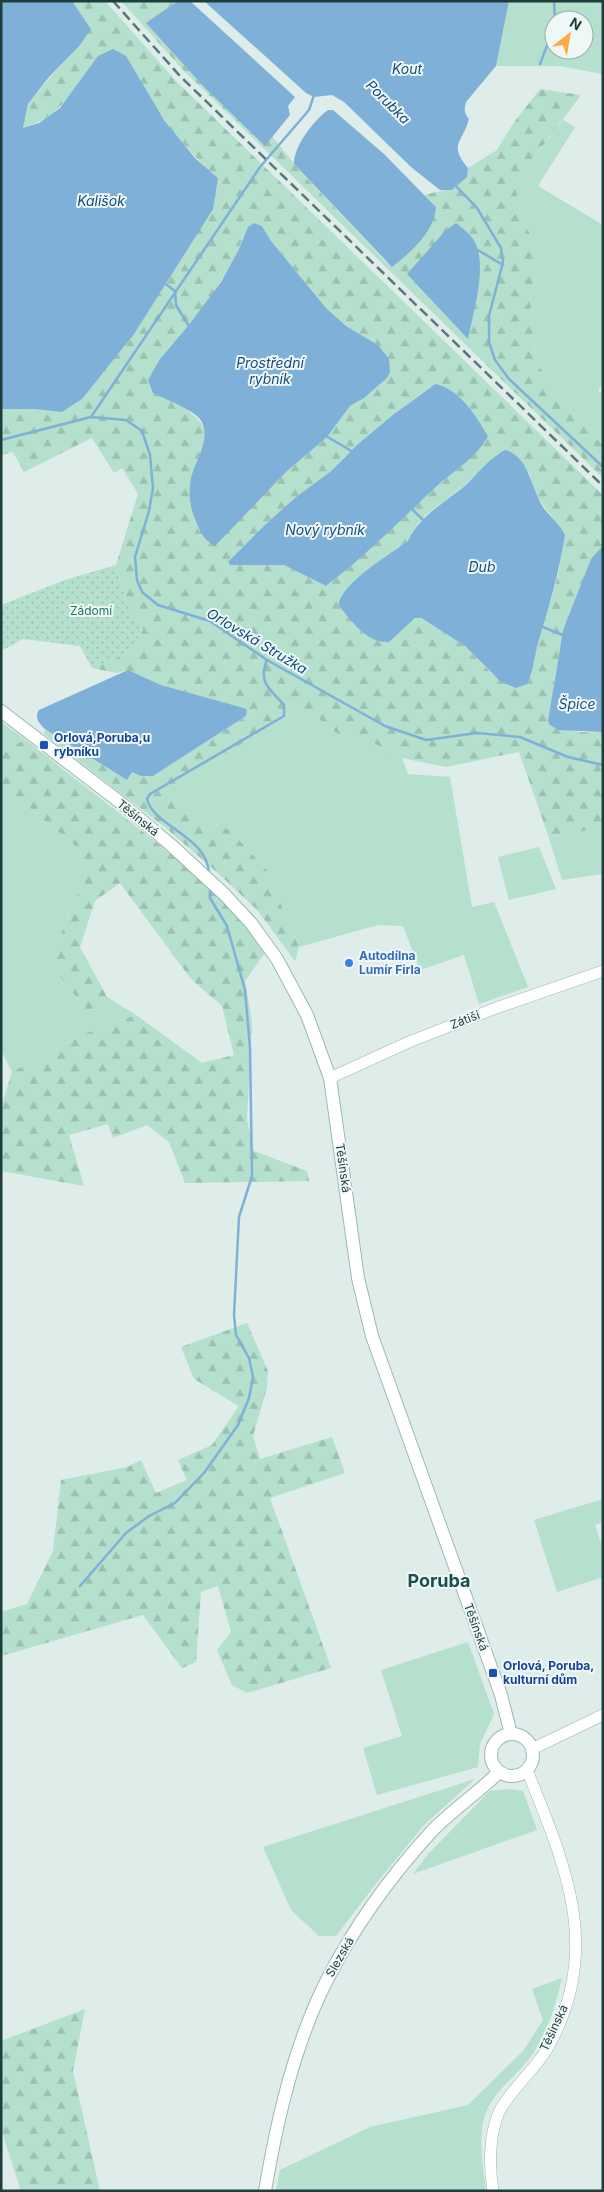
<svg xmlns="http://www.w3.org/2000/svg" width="604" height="2192" font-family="Inter,sans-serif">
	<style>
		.grass { fill: #b4e0cd; fill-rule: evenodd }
		.forest { fill: url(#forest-firs); fill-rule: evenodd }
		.park { fill: url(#park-dots) }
		.water { fill: #7fb0d8 }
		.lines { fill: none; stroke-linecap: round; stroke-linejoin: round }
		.stream { stroke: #7fb0d8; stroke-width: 2.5 }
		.tertiary-casing { stroke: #a1b4b3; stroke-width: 12 }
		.secondary-casing { stroke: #9cb9b6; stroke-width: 14 }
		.tertiary { stroke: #fff; stroke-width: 11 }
		.secondary { stroke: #fff; stroke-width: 12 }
		.rail { stroke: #587979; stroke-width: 2.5; stroke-dasharray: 10 5; stroke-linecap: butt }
		.transit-dot { fill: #1a4fb4; stroke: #eff8f6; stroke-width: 2 }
		.shop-dot { fill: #3f7fe0; stroke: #eff8f6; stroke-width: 2 }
		.labels { text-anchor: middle; stroke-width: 4; stroke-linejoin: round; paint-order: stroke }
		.park-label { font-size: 12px; fill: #24785d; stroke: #eff8f6 }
		.transit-label { font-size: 12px; font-weight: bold; fill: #164399; stroke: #eff8f6; text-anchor: start }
		.street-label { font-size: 12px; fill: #1e3d3d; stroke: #eff8f6 }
		.shop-label { font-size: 12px; font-weight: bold; fill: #366cbe; stroke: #eff8f6; text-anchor: start }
		.water-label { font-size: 14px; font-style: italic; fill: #124d7f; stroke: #eff8f6 }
		.district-label { font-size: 18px; font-weight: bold; fill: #184f51; stroke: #eff8f6 }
	</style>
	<defs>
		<pattern id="forest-firs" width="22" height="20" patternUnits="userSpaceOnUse" patternTransform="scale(1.25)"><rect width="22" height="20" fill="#b4e0cd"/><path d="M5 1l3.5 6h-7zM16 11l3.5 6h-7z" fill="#9ac1b1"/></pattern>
		<pattern id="park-dots" width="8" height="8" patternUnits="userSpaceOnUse" patternTransform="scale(1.25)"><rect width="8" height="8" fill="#b4e0cd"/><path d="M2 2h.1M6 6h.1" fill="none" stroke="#9ac1b1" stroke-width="1.8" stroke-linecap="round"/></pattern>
	</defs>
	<rect width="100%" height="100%" fill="#deecea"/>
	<!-- grass -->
	<g class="grass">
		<path d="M509 1H603V74L559 66H496ZM554 20H584V50H554Z"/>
		<path d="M563 120 575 127 538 186 603 225V382L598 391 603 394V444L573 413 542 370 534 363 536 356 530 299 541 257 520 214 515 183Z"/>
		<path d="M308 710 340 736 364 738 402 758 408 774 450 777 472 907 494 902 528 987 479 1004 464 955 420 970 403 926 378 925 299 947 266 869 230 830 199 819 164 792 294 711Z"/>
		<path d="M1 722 26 740 1 751Z"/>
		<path d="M1 784 80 850 86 875 49 963 89 1013 107 997 136 1015 84 1034 12 1072 1 1050Z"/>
		<path d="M603 827V874L562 880 549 838Z"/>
		<path d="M539 847 556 889 509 900 498 857Z"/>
		<path d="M603 1499V1522L595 1525 603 1550V1577L557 1592 534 1520Z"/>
		<path d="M468 1642 494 1714 480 1744 478 1767 377 1795 363 1748 402 1736 381 1670Z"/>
		<path d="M475 1779 425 1824 378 1881 336 1936H319L291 1910 263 1847Z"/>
		<path d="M508 1789 523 1791 537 1830 413 1874 428 1854 490 1791Z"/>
		<path d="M562 1978C555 2007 549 2027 534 2052 518 2077 489 2092 483 2122 479 2145 483 2168 486 2191H276L280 2170 370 2127 468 2105 524 2050 543 2020 532 1989Z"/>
	</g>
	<!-- forest -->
	<g class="forest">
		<path d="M72 1H105L175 80 603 495V547L591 559 563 630 554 682 578 732H603V827L549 838 519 752 446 767 402 758 364 738 340 736 308 710 294 711 165 792 199 819 230 830 266 869 299 947 295 961 258 911 220 875 167 829 44 734 45 729 127 780 132 771 141 776H153L246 716 247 711 244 708 161 685 128 670 117 673 92 668 130 652 143 630 127 604 116 565 138 494 122 468 114 473 92 438 24 472 13 452 1 455V409H35L62 412 218 178C189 153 167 126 147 94L77 87C60 108 49 120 23 128L28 104 91 29ZM254 223 262 226 271 241 326 308 346 326 378 345 387 378 364 398 350 406 327 437 286 472 258 500 199 531C192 511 186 491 193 471 198 460 205 446 205 434 204 421 196 419 188 410 177 397 168 374 160 359 189 326 217 292 237 253 242 242 244 230 254 223ZM435 384 457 395 475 416 488 436 468 460 437 486 343 573 326 586 284 565H230L228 562 296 497 330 472 345 456 420 394ZM497 454 529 473 538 498 565 535 558 574 537 648 493 675 465 646 420 618H415L406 626 365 635 339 606 344 593 381 560 408 541 418 524 426 515 465 485Z"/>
		<path d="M121 1H178L147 23 204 87 265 145 272 136 300 171 387 263 436 207 425 195C443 189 464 191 468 168L497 150 512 125 540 89 581 95 515 183 520 214 541 257 530 299 536 356 534 363 542 370 573 413 603 444V478L184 71Z"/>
		<path d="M26 740 166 850 226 903 266 951 245 981 252 1022 247 1120 254 1151 307 1171 309 1181 185 1183 169 1142 147 1125 113 1138 108 1124 69 1135 84 1186 1 1171V1107L12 1072 84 1034 136 1015 202 1063 234 1055 222 1006 191 979 120 883 95 901 80 947 107 997 89 1013 49 963 86 875 80 850 1 784 2 750Z"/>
		<path d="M247 1323 268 1371 267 1388 253 1436 260 1459 332 1437 345 1473 270 1498 331 1668 247 1693 232 1685 217 1650 231 1632 218 1586 201 1592 196 1662 182 1668 143 1615 1 1656V1612L27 1604 53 1551 61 1480 127 1467 141 1460 156 1493 187 1480 178 1460 212 1445 239 1406 194 1379 181 1347Z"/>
		<path d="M85 2009 73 2071 100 2191H21L1 2129V2041Z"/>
	</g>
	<!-- park -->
	<path class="park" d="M116 565 127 604 143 630 130 652 92 668 80 646 23 639 1 651V605L65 580Z"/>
	<!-- water -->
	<g class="water">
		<path d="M1 1H72L91 29 80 45 49 77 28 104 23 128 39 123 60 108 98 56 113 49 126 56 164 120 195 158 218 178 213 209 134 334 82 399 62 412 35 409H1Z"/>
		<path d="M178 1H190L295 97 288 106 290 115 265 146 204 87 146 23Z"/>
		<path d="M204 1H509L496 66 466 102C464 110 464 113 469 119 462 144 448 144 468 168L467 177 452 190H440L411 167 344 102 332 95 314 97 306 93Z"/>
		<path d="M328 110H333L384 154 436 207C434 232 411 252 392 267L294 164C293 147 314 120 328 110Z"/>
		<path d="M254 223 262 226 271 241 326 308 346 326 378 345 389 359 390 372 387 378 364 398 350 406 327 437 286 472 215 546C204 540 199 531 195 519 189 505 188 489 192 474 197 458 210 440 202 422 196 410 166 400 153 393L148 380 160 359 188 326 221 282 238 251 248 227Z"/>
		<path d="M456 223C462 228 468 232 473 239 489 262 473 313 468 339L407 274 446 230Z"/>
		<path d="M435 384C460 389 476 416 488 436 477 457 455 470 437 486 400 520 366 556 326 586L284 565H230L228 562 265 525 296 497 330 472 357 445 393 415Z"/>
		<path d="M505 450C529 456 531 488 543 507 550 517 560 524 565 535 559 573 548 610 537 647 534 659 533 672 527 684L516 688 501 682 465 646 421 618H415L389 642C366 643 353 622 339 606 338 585 392 553 408 541 420 515 446 502 467 484 479 472 490 458 505 450Z"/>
		<path d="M602 547 603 732 559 730 550 725 548 721 563 630 591 559Z"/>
		<path d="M128 670 161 685 244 708 247 710 246 716 153 776H141L132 772 127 780 45 729C39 723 34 718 39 710Z"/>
	</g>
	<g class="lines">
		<!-- stream -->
		<g class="stream">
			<path d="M142 1H145"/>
			<path d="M554 1 555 20"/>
			<path d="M540 64 554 27"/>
			<path d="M455 185 477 208 501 248 503 262 489 316V342L495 360 509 379 603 467"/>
			<path d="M476 249 503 265"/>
			<path d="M163 282 175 291 176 305 190 328"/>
			<path d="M91 417 260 167 309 110 314 95"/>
			<path d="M326 436 353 452"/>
			<path d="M1 440 91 417 126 420 142 431 150 455 153 488 149 511 135 557 137 580 142 592 158 605 210 621 267 660 385 726 426 740 477 733 520 737 568 757 603 765"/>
			<path d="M411 508 425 522"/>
			<path d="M543 627 565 636"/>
			<path d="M209 873C207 836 154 827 147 799L150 794 284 716V705C269 688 258 683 267 660"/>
			<path d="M80 1586 126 1533 149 1516 175 1503 204 1473 238 1425 249 1398 253 1377 249 1358 236 1335 234 1315 239 1217 252 1176 250 1048 245 990 227 926 210 898V886"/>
		</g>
		<!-- tertiary casing -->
		<g class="tertiary-casing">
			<g id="tertiary">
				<path d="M330 1078 409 1042 496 1008 603 971"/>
				<path d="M532 1749 603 1715"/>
				<path d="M493 2191C489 2167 489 2135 499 2112 511 2089 534 2071 547 2049 604 1950 565 1865 527 1770"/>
			</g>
		</g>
		<!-- secondary casing -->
		<g class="secondary-casing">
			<g id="secondary">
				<path d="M1 711 121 803 171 845 224 894 251 923 277 959 307 1015 330 1078 358 1278 372 1336 501 1695 511 1734"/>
				<circle cx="512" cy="1755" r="21"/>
				<path d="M265 2191C277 2120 294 2045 327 1980 354 1927 391 1876 431 1832 452 1810 478 1793 499 1772"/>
			</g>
		</g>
		<!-- tertiary -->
		<use href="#tertiary" class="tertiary"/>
		<!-- secondary -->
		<use href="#secondary" class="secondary"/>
		<!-- rail -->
		<path class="rail" d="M113 1 180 76 603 486"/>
	</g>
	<!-- markers -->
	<g class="transit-dot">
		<rect x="39" y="740" width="10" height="10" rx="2.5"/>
		<rect x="488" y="1668" width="10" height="10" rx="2.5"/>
	</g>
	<circle class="shop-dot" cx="349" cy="963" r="5"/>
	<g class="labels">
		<!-- park labels -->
		<g class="park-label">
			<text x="91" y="615">Zádomí</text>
		</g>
		<!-- transit labels -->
		<g class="transit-label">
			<text x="54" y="742">Orlová,Poruba,u<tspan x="54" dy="14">rybníku</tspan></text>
			<text x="503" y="1670">Orlová, Poruba,<tspan x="503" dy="14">kulturní dům</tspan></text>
		</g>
		<!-- street labels -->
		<g class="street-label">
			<text transform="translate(138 818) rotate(39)" y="4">Těšínská</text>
			<text transform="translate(465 1020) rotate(-21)" y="4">Zátiší</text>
			<text transform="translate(343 1168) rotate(82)" y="4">Těšínská</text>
			<text transform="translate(476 1627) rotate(70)" y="4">Těšínská</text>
			<text transform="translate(340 1957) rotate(-60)" y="4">Slezská</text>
			<text transform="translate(554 2028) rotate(-65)" y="4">Těšínská</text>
		</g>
		<!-- shop labels -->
		<g class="shop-label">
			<text x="359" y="960">Autodílna<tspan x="359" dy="14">Lumír Firla</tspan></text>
		</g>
		<!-- water labels -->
		<g class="water-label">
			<text x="407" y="74">Kout</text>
			<text transform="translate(388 102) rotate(45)" y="5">Porubka</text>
			<text x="101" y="206">Kališok</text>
			<text x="270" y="368">Prostřední<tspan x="270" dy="16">rybník</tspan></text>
			<text x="325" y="535">Nový rybník</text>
			<text x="482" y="572">Dub</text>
			<text transform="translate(257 641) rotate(31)" y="5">Orlovská Stružka</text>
			<text x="577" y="709">Špice</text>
		</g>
		<!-- district labels -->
		<g class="district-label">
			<text x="439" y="1587">Poruba</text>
		</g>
	</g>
	<!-- border -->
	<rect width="604" height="2192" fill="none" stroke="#1e3d3d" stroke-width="5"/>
	<!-- north arrow -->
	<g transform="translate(569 35) rotate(31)"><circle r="24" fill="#eff8f6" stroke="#9badac"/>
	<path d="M0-4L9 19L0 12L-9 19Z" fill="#ffaa49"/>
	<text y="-8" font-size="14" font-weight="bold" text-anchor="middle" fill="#1e3d3d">N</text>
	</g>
</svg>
